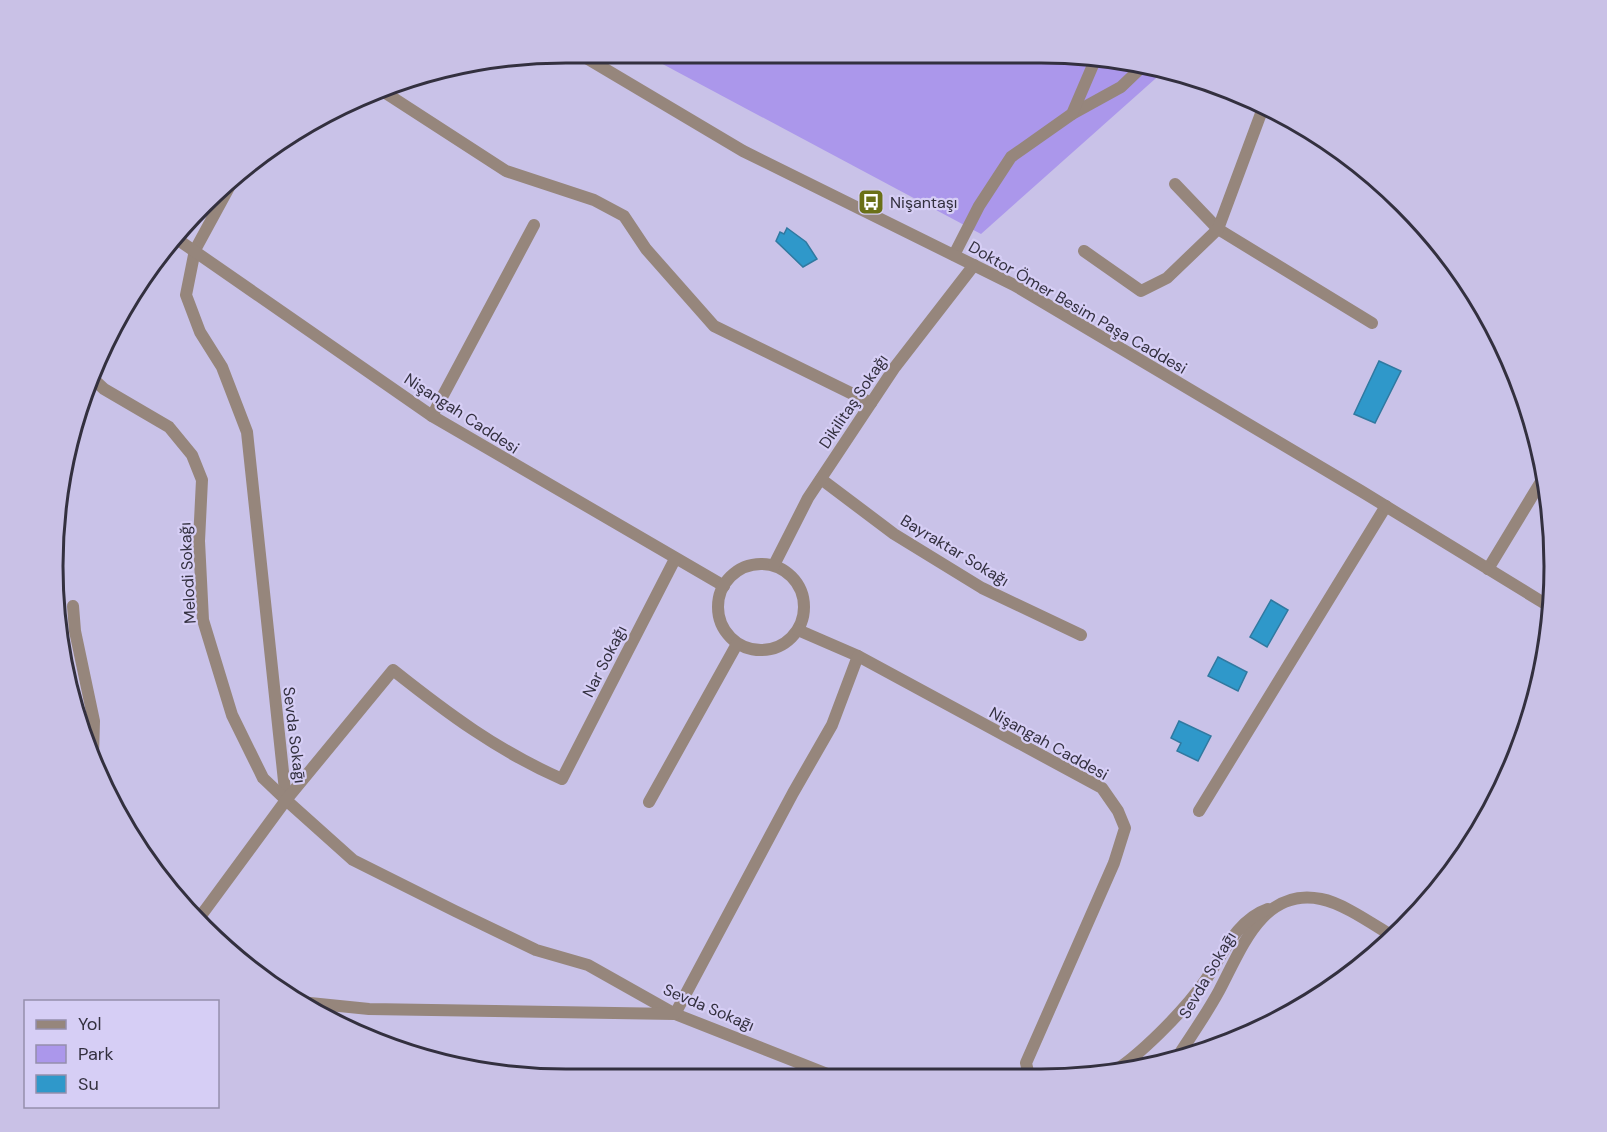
<svg xmlns="http://www.w3.org/2000/svg" width="1607" height="1132" font-family="'DM Sans',sans-serif">
	<style>
		.green { fill: #ab97eb }
		.water { fill: #2f98ca; stroke: #3079a0; stroke-width: 1.5 }
		.lines { fill: none; stroke-linecap: round; stroke-linejoin: round }
		.service { stroke: #96867c; stroke-width: 12 }
		.minor { stroke: #96867c; stroke-width: 12 }
		.tertiary { stroke: #96867c; stroke-width: 12 }
		.labels { text-anchor: middle; stroke-width: 4.5; stroke-linejoin: round; paint-order: stroke }
		.poi-label { font-size: 16px; fill: #33303f; stroke: #d6cef5; text-anchor: start }
		.street-label { font-size: 16px; fill: #33303f; stroke: #d6cef5 }
		.rim { fill: none; stroke: #33303f; stroke-width: 3 }
	</style>
	<rect width="100%" height="100%" fill="#c9c2e8"/>
	<!-- green -->
	<path class="green" d="M642 53H1041L1142 62 1164 71 981 234Z"/>
	<!-- water -->
	<g class="water">
		<path d="M787 228 806 242 817 259 803 267 776 241 780 232 784 234Z"/>
		<path d="M1379 361 1401 371 1375 423 1354 414Z"/>
		<path d="M1271 600 1288 610 1267 647 1250 637Z"/>
		<path d="M1218 657 1247 672 1238 691 1208 676Z"/>
		<path d="M1179 721 1211 736 1198 761 1177 751 1181 743 1171 738Z"/>
	</g>
	<g class="lines">
		<!-- service -->
		<g class="service">
			<path d="M384 92 506 171 594 200 624 216 646 249 714 326 871 403"/>
			<path d="M1488 569 1545 475"/>
		</g>
		<!-- minor -->
		<g class="minor">
			<path d="M1072 114 1121 87 1145 64"/>
			<path d="M232 182 195 250 186 295 200 332 222 367 247 432 286 800 353 860 455 911 536 950 588 965 675 1014 835 1077"/>
			<path d="M1175 184 1218 229 1372 323"/>
			<path d="M174 237 432 416 724 586"/>
			<path d="M1084 251 1141 291 1167 278 1218 229 1263 108"/>
			<path d="M954 255 979 206 1011 157 1072 114 1096 58"/>
			<path d="M90 376 104 389 169 427 192 455 202 480 199 541 203 620 232 715 263 778 286 800"/>
			<path d="M432 416 534 225"/>
			<path d="M821 479 894 534 982 588 1081 635"/>
			<circle cx="761" cy="607" r="43"/>
			<path d="M774 565 808 498 895 367 974 265"/>
			<path d="M73 606 75 631 94 721 93 756"/>
			<path d="M798 630 858 656 1102 788 1118 811 1125 828 1114 863 1026 1063 1029 1076"/>
			<path d="M649 802 737 644"/>
			<path d="M1199 811 1386 506"/>
			<path d="M197 921 286 800 393 670C447 713 498 751 562 779L675 559"/>
			<path d="M300 1002 369 1009 675 1014 793 793 832 725 858 656"/>
			<path d="M1180 1053C1193 1033 1207 1013 1219 991 1241 950 1262 887 1321 899 1343 903 1374 925 1394 937"/>
			<path d="M1108 1075C1138 1058 1185 1010 1205 981 1222 956 1236 920 1268 909"/>
		</g>
		<!-- tertiary -->
		<path class="tertiary" d="M578 53 743 151 1014 285 1361 491 1552 608"/>
	</g>
	<!-- icons -->
	<defs>
		<g id="bus-square" transform="scale(1.35)"><rect x="-9" y="-9" width="18" height="18" rx="4" fill="#6a7017" stroke="#d6cef5"/><path d="M-5-6H5V4H4V6H2V4H-2V6H-4V4H-5ZM-3.5-4V0h7V-4ZM-3.5 1.2v1.5H-2V1.2ZM2 1.2v1.5H3.5V1.2Z" fill="#fff"/></g>
	</defs>
	<g fill-rule="evenodd">
		<use href="#bus-square" x="871" y="202"/>
	</g>
	<g class="labels">
		<!-- poi labels -->
		<g class="poi-label">
			<text x="890" y="208">Nişantaşı</text>
		</g>
		<!-- street labels -->
		<g class="street-label">
			<text transform="translate(1078 307) rotate(30)" y="6">Doktor Ömer Besim Paşa Caddesi</text>
			<text transform="translate(853 401) rotate(-56)" y="6">Dikilitaş Sokağı</text>
			<text transform="translate(462 413) rotate(33)" y="6">Nişangah Caddesi</text>
			<text transform="translate(955 550) rotate(31)" y="6">Bayraktar Sokağı</text>
			<text transform="translate(187 573) rotate(-93)" y="6">Melodi Sokağı</text>
			<text transform="translate(604 661) rotate(-63)" y="6">Nar Sokağı</text>
			<text transform="translate(295 735) rotate(83)" y="6">Sevda Sokaḡı</text>
			<text transform="translate(1049 743) rotate(29)" y="6">Nişangah Caddesi</text>
			<text transform="translate(1207 975) rotate(-60)" y="6">Sevda Sokaḡı</text>
			<text transform="translate(709 1007) rotate(23)" y="6">Sevda Sokaḡı</text>
		</g>
	</g>
	<!-- crop -->
	<path d="M0 0H1607V1132H0ZM566 63H1041A503 503 0 0 1 1544 566V566A503 503 0 0 1 1041 1069H566A503 503 0 0 1 63 566V566A503 503 0 0 1 566 63Z" fill="#c9c1e6" fill-rule="evenodd"/>
	<path class="rim" d="M566 63H1041A503 503 0 0 1 1544 566V566A503 503 0 0 1 1041 1069H566A503 503 0 0 1 63 566V566A503 503 0 0 1 566 63Z"/>
	<!-- legend -->
	<rect x="24" y="1000" width="195" height="108" fill="#d6cef5" stroke="#958fac" stroke-width="1.5"/>
	<rect x="36" y="1020" width="30" height="9" fill="#96867c" stroke="#958fac" stroke-width="1.5"/>
	<text x="78" y="1030" font-size="18" fill="#33303f">Yol</text>
	<rect x="36" y="1045" width="30" height="18" fill="#ab97eb" stroke="#958fac" stroke-width="1.5"/>
	<text x="78" y="1060" font-size="18" fill="#33303f">Park</text>
	<rect x="36" y="1075" width="30" height="18" fill="#2f98ca" stroke="#958fac" stroke-width="1.5"/>
	<text x="78" y="1090" font-size="18" fill="#33303f">Su</text>
</svg>
